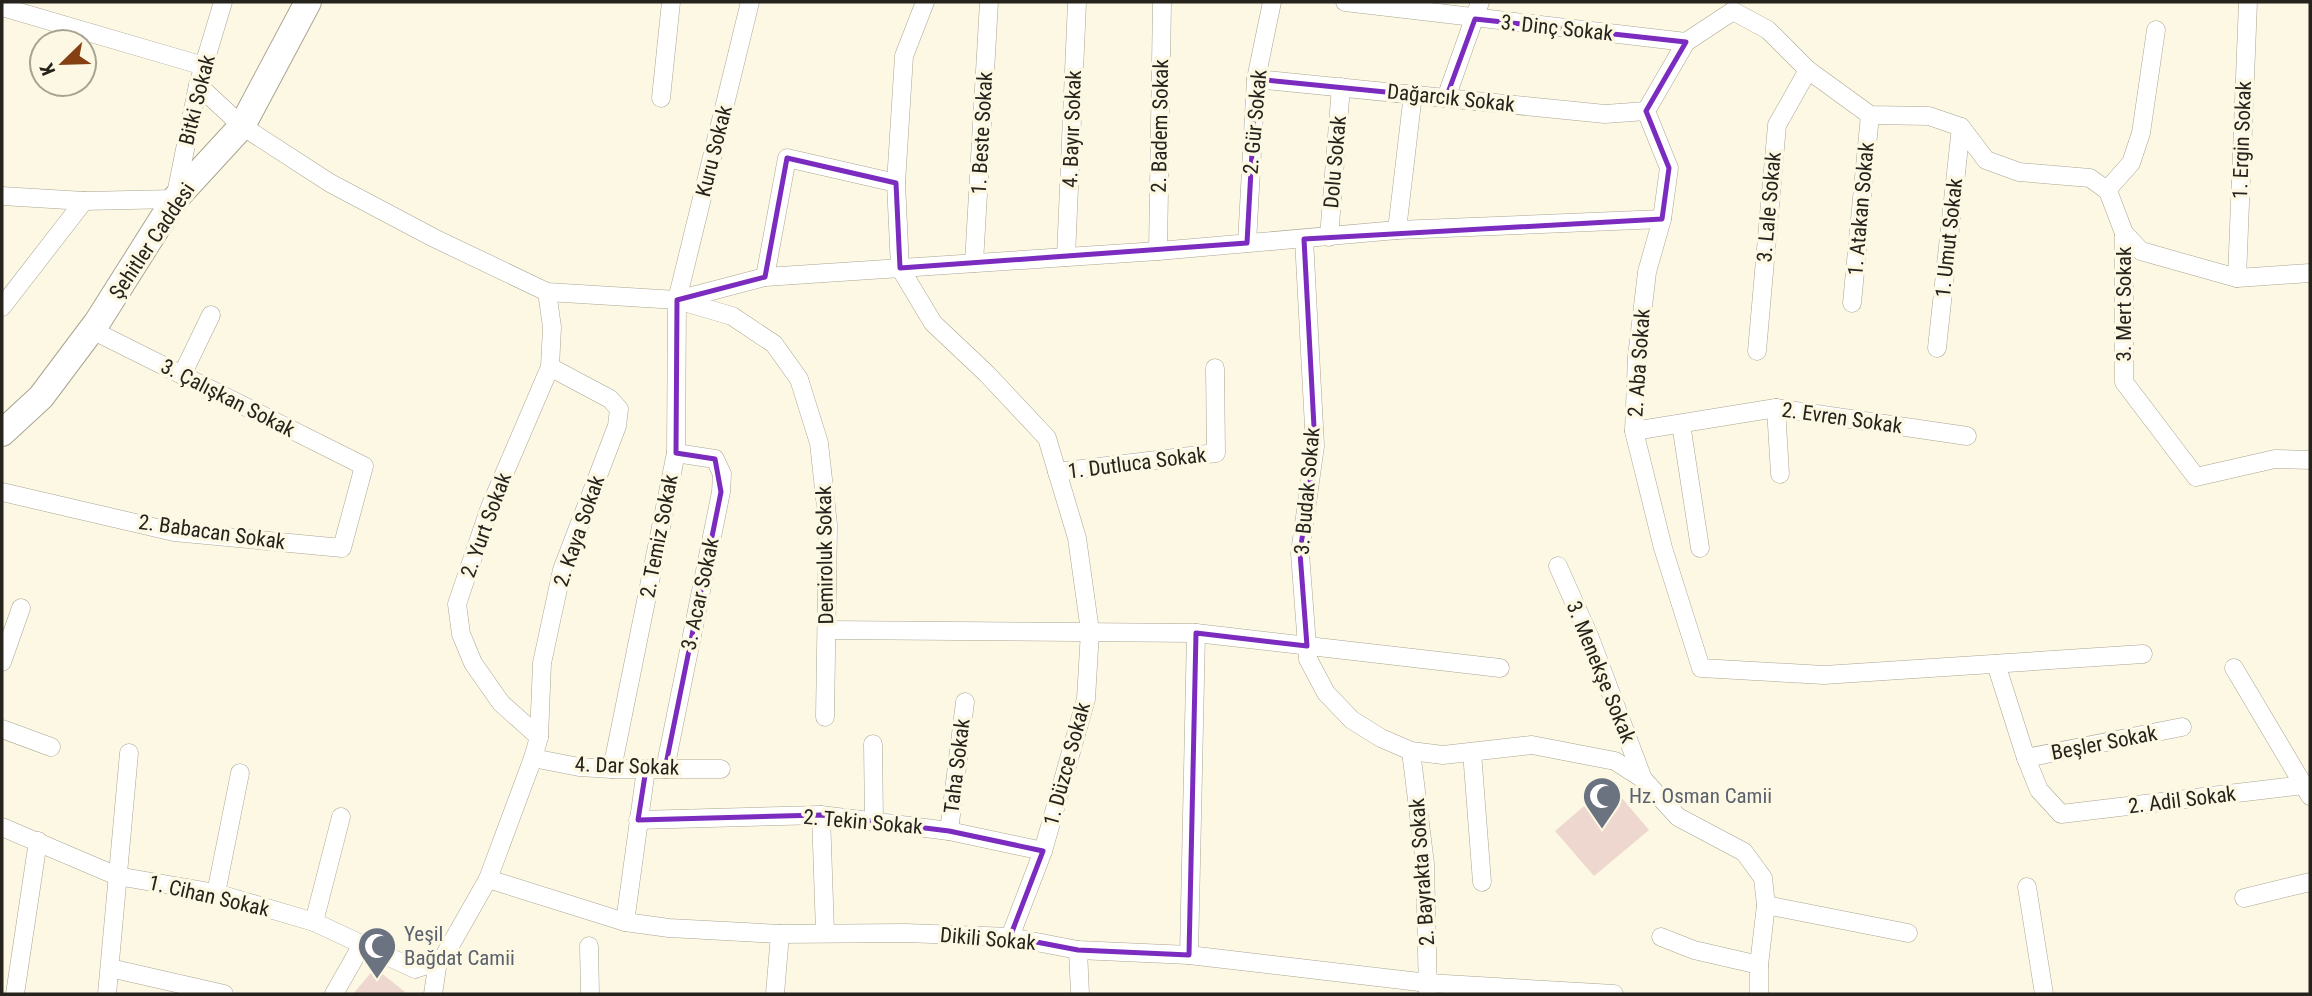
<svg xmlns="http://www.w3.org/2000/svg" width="2312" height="996" font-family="'Roboto Condensed',sans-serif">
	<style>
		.building { fill: #eed7cf }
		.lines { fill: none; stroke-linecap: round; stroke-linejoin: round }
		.street-casing { stroke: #aaa592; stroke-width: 19 }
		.secondary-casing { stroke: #aaa592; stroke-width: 28 }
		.street { stroke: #fff; stroke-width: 18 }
		.secondary { stroke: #fff; stroke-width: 26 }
		.marked { fill: none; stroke: #7b2cbf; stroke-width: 5; stroke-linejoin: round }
		.labels { text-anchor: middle; stroke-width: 7; stroke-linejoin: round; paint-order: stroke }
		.street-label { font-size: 21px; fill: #25231c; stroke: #fcf8e3 }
		.worship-label { font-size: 21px; fill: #5b616d; stroke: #fcf8e3; text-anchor: start }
	</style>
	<rect width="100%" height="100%" fill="#fcf8e3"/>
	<!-- building -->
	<g class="building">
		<path d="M1610 784 1649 830 1594 876 1555 831Z"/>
		<path d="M375 968 405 992 403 994H353Z"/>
	</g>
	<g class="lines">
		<!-- street casing -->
		<g class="street-casing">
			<g id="street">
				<path d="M1345 2 1686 42"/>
				<path d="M2 7 204 66"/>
				<path d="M1256 79 1605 114 1646 111"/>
				<path d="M198 85 242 126 330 183 434 238 547 292 677 300 765 277 1158 251 1397 230 1662 219"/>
				<path d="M661 98 671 2"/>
				<path d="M1446 98 1480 2"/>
				<path d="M1646 111 1669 168 1662 219 1647 272 1637 357 1634 431 1663 548 1701 668 1824 675 2143 654"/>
				<path d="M1646 111 1686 42 1733 11 1768 30 1808 70 1870 115 1929 116 1961 127 1986 160 2019 172 2090 178 2108 191 2124 233 2141 251 2237 278 2310 273"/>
				<path d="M896 183 904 56 925 2"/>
				<path d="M2107 190 2131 163 2141 133 2156 30"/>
				<path d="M2 196 84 201 175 199 198 85 223 2"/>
				<path d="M1397 230 1413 94"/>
				<path d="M2124 233V382L2196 477 2275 459 2310 460"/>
				<path d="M1329 237 1341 87"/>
				<path d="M1304 239 1315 446 1300 553 1308 659 1326 693 1352 720 1381 738 1411 751 1443 755 1532 745 1615 761 1643 779 1678 817 1744 852 1763 878 1766 905 1759 965V994"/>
				<path d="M1247 243 1256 79 1272 2"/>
				<path d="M1158 251 1162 2"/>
				<path d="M1066 257 1077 2"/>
				<path d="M974 263 989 2"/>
				<path d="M765 277 787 158 896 183 900 268 933 323 987 374 1047 438 1077 538 1090 631 1086 699 1043 851 1010 937"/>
				<path d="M2237 278 2248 2"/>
				<path d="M677 300 732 316 774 344 799 379 819 443 828 525 825 717"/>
				<path d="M1852 303 1870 115"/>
				<path d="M2 307 84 201"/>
				<path d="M1937 348 1961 127"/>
				<path d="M1757 351 1777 125 1808 70"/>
				<path d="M182 375 211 315"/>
				<path d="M1776 408 1780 474"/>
				<path d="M1681 424 1700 548"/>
				<path d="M1634 431 1776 408 1967 436"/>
				<path d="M1057 472 1216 453 1215 368"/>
				<path d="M2 492 174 532 342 548 364 466 92 330"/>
				<path d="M1558 566 1590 638 1643 779"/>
				<path d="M827 630 1196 633 1500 668"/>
				<path d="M2 662 21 608"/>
				<path d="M1996 664 2026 758 2039 790 2061 814 2304 785"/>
				<path d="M2234 668 2310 796"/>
				<path d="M2 729 51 747"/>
				<path d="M539 737 501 703 473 663 461 634 457 604 490 507 550 367 552 327 547 292"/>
				<path d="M873 744 874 822"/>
				<path d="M1411 751 1425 864 1428 994"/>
				<path d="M1472 752 1482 882"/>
				<path d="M533 758 579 767 612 769H721"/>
				<path d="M2026 758 2182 727"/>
				<path d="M612 769 676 453 677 300 750 2"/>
				<path d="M665 769 721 492 722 474 715 459 676 453"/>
				<path d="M821 815 825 932"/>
				<path d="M638 820 821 815 949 831 1043 851"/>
				<path d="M2 827 117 876 216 893 314 922 415 969 442 960 488 879 625 922 669 928 780 934 906 933 1010 937 1078 950 1189 955 1428 983 1614 994"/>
				<path d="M949 831 965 702"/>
				<path d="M488 879 533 758 539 737 542 663 562 570 617 426 619 409 610 399 550 367"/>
				<path d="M2027 887 2044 994"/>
				<path d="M216 893 240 773"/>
				<path d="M2244 898 2310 882"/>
				<path d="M1766 905 1908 933"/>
				<path d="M314 922 341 817"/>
				<path d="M625 922 646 769"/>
				<path d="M1661 937 1694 950 1759 965"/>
				<path d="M589 946 590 994"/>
				<path d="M1078 950 1080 994"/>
				<path d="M1189 955 1196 633"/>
				<path d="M110 968 224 994"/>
				<path d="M15 994 38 841"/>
				<path d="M107 994 129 753"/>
				<path d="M334 994 363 943"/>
				<path d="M433 994 438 961"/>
				<path d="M775 994 780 934"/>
			</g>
		</g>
		<!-- secondary casing -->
		<g class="secondary-casing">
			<path id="secondary" d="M2 433 41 397 98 321 175 199 242 126 308 2"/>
		</g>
		<!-- street -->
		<use href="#street" class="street"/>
		<!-- secondary -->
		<use href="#secondary" class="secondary"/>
	</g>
	<!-- marked area -->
	<path class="marked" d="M1475 19 1686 42 1646 111 1669 168 1662 219 1304 239 1315 446 1300 553 1307 646 1196 633 1189 955 1078 950 1010 937 1043 851 949 831 821 815 638 820 646 769H665L721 492 715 459 676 453 677 300 765 277 787 158 896 183 900 268 1247 243 1256 79 1446 98Z"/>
	<!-- icons -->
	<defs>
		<g id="mosque-pin" transform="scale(2.0125)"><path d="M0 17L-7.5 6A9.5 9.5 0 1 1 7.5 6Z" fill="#6b7280" stroke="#fcf8e3"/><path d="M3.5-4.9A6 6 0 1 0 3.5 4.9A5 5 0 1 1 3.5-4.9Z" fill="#fff"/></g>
	</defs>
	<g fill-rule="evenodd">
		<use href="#mosque-pin" x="1602" y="796"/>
		<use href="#mosque-pin" x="377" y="946"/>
	</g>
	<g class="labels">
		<!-- street labels -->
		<g class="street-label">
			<text transform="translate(1557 28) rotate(6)" y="7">3. Dinç Sokak</text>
			<text transform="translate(1451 98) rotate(6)" y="7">Dağarcık Sokak</text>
			<text transform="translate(197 100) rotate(-76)" y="7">Bitki Sokak</text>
			<text transform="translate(1255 122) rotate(-85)" y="7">2. Gür Sokak</text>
			<text transform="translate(1160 126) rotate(-89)" y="7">2. Badem Sokak</text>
			<text transform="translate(1072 129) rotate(-88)" y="7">4. Bayır Sokak</text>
			<text transform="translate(982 133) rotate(-87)" y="7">1. Beste Sokak</text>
			<text transform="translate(2242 140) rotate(-88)" y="7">1. Ergin Sokak</text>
			<text transform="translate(714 151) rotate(-76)" y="7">Kuru Sokak</text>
			<text transform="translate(1335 162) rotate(-85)" y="7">Dolu Sokak</text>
			<text transform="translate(1769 207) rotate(-85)" y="7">3. Lale Sokak</text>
			<text transform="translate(1861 209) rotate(-85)" y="7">1. Atakan Sokak</text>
			<text transform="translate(1949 238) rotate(-84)" y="7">1. Umut Sokak</text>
			<text transform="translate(152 241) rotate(-56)" y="7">Şehitler Caddesi</text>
			<text transform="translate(2124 304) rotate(-90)" y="7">3. Mert Sokak</text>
			<text transform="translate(1639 363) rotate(-86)" y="7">2. Aba Sokak</text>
			<text transform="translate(228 398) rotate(27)" y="7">3. Çalışkan Sokak</text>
			<text transform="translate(1842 418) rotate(8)" y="7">2. Evren Sokak</text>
			<text transform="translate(1137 463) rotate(-7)" y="7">1. Dutluca Sokak</text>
			<text transform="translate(1307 491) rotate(-85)" y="7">3. Budak Sokak</text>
			<text transform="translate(486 525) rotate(-70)" y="7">2. Yurt Sokak</text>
			<text transform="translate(579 531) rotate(-71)" y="7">2. Kaya Sokak</text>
			<text transform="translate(212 532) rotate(8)" y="7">2. Babacan Sokak</text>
			<text transform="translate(659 536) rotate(-79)" y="7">2. Temiz Sokak</text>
			<text transform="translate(825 555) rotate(-91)" y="7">Demiroluk Sokak</text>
			<text transform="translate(700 594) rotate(-78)" y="7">3. Acar Sokak</text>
			<text transform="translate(1601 672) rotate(68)" y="7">3. Menekşe Sokak</text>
			<text transform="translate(2104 743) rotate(-11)" y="7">Beşler Sokak</text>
			<text transform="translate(1067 764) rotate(-75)" y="7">1. Düzce Sokak</text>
			<text transform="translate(627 766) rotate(2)" y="7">4. Dar Sokak</text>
			<text transform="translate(957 766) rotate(-83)" y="7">Taha Sokak</text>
			<text transform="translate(2182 800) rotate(-7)" y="7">2. Adil Sokak</text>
			<text transform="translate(863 822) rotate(5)" y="7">2. Tekin Sokak</text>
			<text transform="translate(1422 872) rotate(-94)" y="7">2. Bayrakta Sokak</text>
			<text transform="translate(209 896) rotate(13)" y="7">1. Cihan Sokak</text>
			<text transform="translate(988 939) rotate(5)" y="7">Dikili Sokak</text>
		</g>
		<!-- worship labels -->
		<g class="worship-label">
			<text x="1629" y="803">Hz. Osman Camii</text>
			<text x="404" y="941">Yeşil<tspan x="404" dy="24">Bağdat Camii</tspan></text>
		</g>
	</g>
	<!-- border -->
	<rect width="2312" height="996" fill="none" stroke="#25231c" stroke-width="7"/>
	<!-- north arrow -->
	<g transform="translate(63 63) rotate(247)"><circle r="33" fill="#fcf8e3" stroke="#a6a393" stroke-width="2"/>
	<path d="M0-5L12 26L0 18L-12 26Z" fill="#844013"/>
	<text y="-10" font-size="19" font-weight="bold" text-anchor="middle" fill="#25231c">K</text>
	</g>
</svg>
